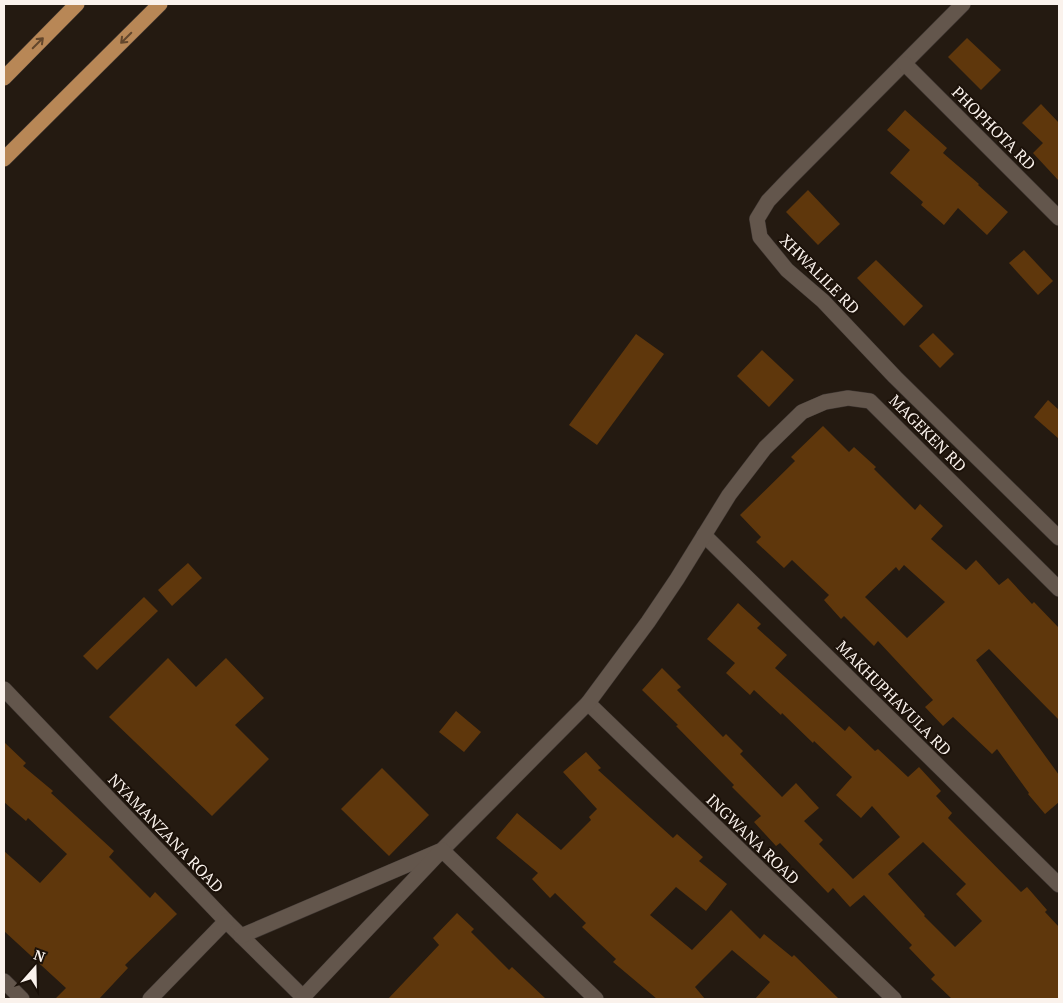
<svg xmlns="http://www.w3.org/2000/svg" width="1063" height="1003" font-family="'PT Serif',serif">
	<style>
		.building { fill: #5f370c; fill-rule: evenodd }
		.lines { fill: none; stroke-linecap: round; stroke-linejoin: round }
		.street-casing { stroke: #3c3430; stroke-width: 16 }
		.primary-casing { stroke: #3c3430; stroke-width: 16 }
		.street { stroke: #63564c; stroke-width: 15 }
		.primary { stroke: #b88756; stroke-width: 15 }
		.oneway { stroke: #62462c }
		.labels { text-anchor: middle; stroke-width: 4; stroke-linejoin: round; paint-order: stroke }
		.street-label { font-size: 16px; fill: #faf2ec; stroke: #1b1109 }
	</style>
	<rect width="100%" height="100%" fill="#241a11"/>
	<!-- building -->
	<g class="building">
		<path d="M967 38 1001 70 981 90 948 57Z"/>
		<path d="M1041 104 1059 123V181L1033 153 1043 143 1022 123Z"/>
		<path d="M905 110 947 148 943 153 979 184 978 185 1008 212 987 235 958 208 944 225 921 205 923 202 890 173 910 150 887 130Z"/>
		<path d="M808 190 840 224 818 245 786 212Z"/>
		<path d="M1024 250 1053 281 1038 295 1009 263Z"/>
		<path d="M876 260 923 306 904 326 857 278Z"/>
		<path d="M933 333 954 354 940 368 919 346Z"/>
		<path d="M636 334 664 354 597 445 569 425Z"/>
		<path d="M762 350 794 380 769 407 737 376Z"/>
		<path d="M1048 400 1059 410V439L1034 417Z"/>
		<path d="M823 426 849 452 854 447 876 467 874 469 915 510 920 504 943 526 931 539 966 570 976 560 999 585 1008 578 1032 604 1034 602 1059 628V720L989 649 976 660 1059 775V802L1045 814 1028 794 1029 793 997 749 992 754 953 717 943 726 925 707 933 700 878 641 874 646 844 616 841 619 824 600 829 595 792 560 784 568 756 542 761 537 740 515 795 461 791 457ZM904 565 945 602 907 638 865 597 896 567 899 571Z"/>
		<path d="M188 563 202 578 172 606 158 590Z"/>
		<path d="M144 597 158 611 97 670 83 656Z"/>
		<path d="M738 603 761 624 757 628 787 655 775 668 845 731 849 726 875 751 878 749 908 777 919 767 941 791 936 796 952 813 948 818 1021 892 1027 887 1047 910 1045 912 1059 927V999H952L931 979 935 975 909 948 912 945 864 895 850 907 833 888 828 893 780 843 776 846 754 822 761 816 732 787 734 785 676 726 678 725 642 690 662 668 681 687 677 690 723 737 726 734 743 751 740 754 782 797 796 783 819 808 804 821 823 840 819 844 853 879 900 837 872 806 861 818 836 795 852 777 814 741 813 743 782 713 781 715 754 690 750 695 726 673 735 663 707 639ZM923 842 966 884 956 894 982 921 955 947 924 916 925 915 888 874Z"/>
		<path d="M168 658 196 687 226 658 264 698 235 725 269 759 212 816 109 717Z"/>
		<path d="M456 711 481 732 464 752 439 732Z"/>
		<path d="M4 742 26 763 23 766 53 791 51 793 114 851 109 857 150 898 155 892 177 914 125 965 128 968 99 999H55L66 988 4 931V851L40 883 67 854 28 818 26 821 4 802Z"/>
		<path d="M586 752 601 768 598 770 673 838 677 834 703 857 699 861 727 884 706 911 676 887 650 915 692 950 731 910 760 939 764 934 792 957 794 955 839 999H755L770 982 732 950 695 987 705 999H657L613 962 616 959 582 927 586 923 555 893 550 898 532 879 538 873 496 838 517 813 561 850 591 820 589 817 597 809 563 772Z"/>
		<path d="M382 768 429 815 389 856 341 809Z"/>
		<path d="M457 913 474 929 471 932 509 970 512 967 546 999H388L439 945 433 938Z"/>
	</g>
	<g class="lines">
		<!-- street casing -->
		<g class="street-casing">
			<g id="street">
				<path d="M963 4 790 178 768 201 757 219 760 237 787 270 823 301 895 377 1059 538"/>
				<path d="M905 64 1059 218"/>
				<path d="M704 535 1059 885"/>
				<path d="M4 689 226 921 305 999"/>
				<path d="M588 703 894 999"/>
				<path d="M241 936 442 850 588 703 648 622 677 579 729 495 765 448 802 412 825 402 848 398 870 401 1059 589"/>
				<path d="M4 981 22 999"/>
				<path d="M303 997 442 850 596 999"/>
				<path d="M150 999 226 921"/>
			</g>
		</g>
		<!-- primary casing -->
		<g class="primary-casing">
			<g id="primary">
				<path d="M4 78 77 4"/>
				<path d="M4 159 160 4"/>
			</g>
		</g>
		<!-- street -->
		<use href="#street" class="street"/>
		<!-- primary -->
		<use href="#primary" class="primary"/>
	</g>
	<!-- one-way arrows -->
	<defs><path id="oneway-shaft" d="M-6 0H5M1.5-3L5.5 0L1.5 3" fill="none" stroke-width="1.6" stroke-linecap="round" stroke-linejoin="round" transform="scale(1.25)"/></defs>
	<g class="oneway">
		<use href="#oneway-shaft" transform="translate(126 38) rotate(135)"/>
		<use href="#oneway-shaft" transform="translate(38 43) rotate(-45)"/>
	</g>
	<g class="labels">
		<!-- street labels -->
		<g class="street-label">
			<text transform="translate(994 128) rotate(45)" y="6">PHOPHOTA RD</text>
			<text transform="translate(820 274) rotate(45)" y="6">XHWALILE RD</text>
			<text transform="translate(928 433) rotate(45)" y="6">MAGEKEN RD</text>
			<text transform="translate(894 698) rotate(45)" y="6">MAKHUPHAVULA RD</text>
			<text transform="translate(166 833) rotate(46)" y="6">NYAMANZANA ROAD</text>
			<text transform="translate(753 839) rotate(44)" y="6">INGWANA ROAD</text>
		</g>
	</g>
	<!-- border -->
	<rect width="1063" height="1003" fill="none" stroke="#faf2ec" stroke-width="10"/>
	<!-- north arrow -->
	<g transform="translate(35 968) rotate(20)" stroke="#1b1109" stroke-width="4" paint-order="stroke">
	<path d="M0-4L9 19L0 12L-9 19Z" fill="#faf2ec"/>
	<text y="-8" font-size="14" font-weight="bold" text-anchor="middle" fill="#faf2ec">N</text>
	</g>
</svg>
